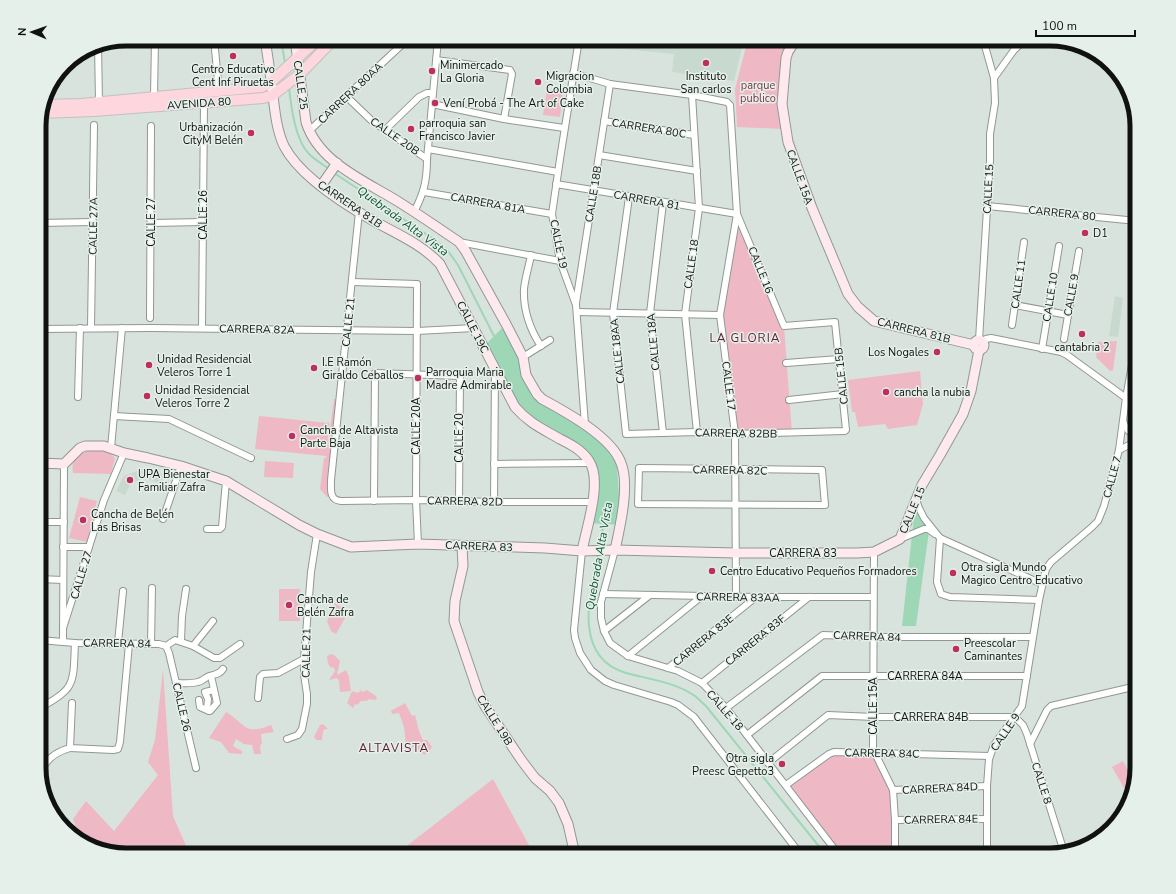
<svg xmlns="http://www.w3.org/2000/svg" width="1176" height="894" font-family="'Nunito Sans',sans-serif">
	<style>
		.built { fill: #c8d9cf }
		.green { fill: #eeb9c4 }
		.water { fill: #9ed7b6 }
		.lines { fill: none; stroke-linecap: round; stroke-linejoin: round }
		.stream { stroke: #9ed7b6; stroke-width: 2 }
		.street-casing { stroke: #909893; stroke-width: 8 }
		.secondary-casing { stroke: #909893; stroke-width: 11 }
		.primary-casing { stroke: #c1c1c1; stroke-width: 12 }
		.street { stroke: #fff; stroke-width: 6 }
		.secondary { stroke: #feeaee; stroke-width: 9 }
		.primary { stroke: #fdd6de; stroke-width: 10 }
		.poi-dot { fill: #bc2f61; stroke: #e6f0ea; stroke-width: 1.5 }
		.labels { text-anchor: middle; stroke-width: 3; stroke-linejoin: round; paint-order: stroke }
		.poi-label { font-size: 11px; fill: #0f1210; stroke: #e6f0ea; text-anchor: start }
		.street-label { font-size: 11px; fill: #0f1210; stroke: #e6f0ea }
		.park-label { font-size: 11px; fill: #7e3449; stroke: #e6f0ea }
		.water-label { font-size: 12px; font-style: italic; fill: #0d5334; stroke: #e6f0ea }
		.neighbourhood-label { font-size: 12px; letter-spacing: 1px; fill: #5f1b31; stroke: #e6f0ea }
		.rim { fill: none; stroke: #0f1210; stroke-width: 5 }
	</style>
	<rect width="100%" height="100%" fill="#d9e3dd"/>
	<!-- built -->
	<g class="built">
		<path d="M586 39H744L734 81 672 72 674 54 605 47V42L586 40Z"/>
		<path d="M1115 296 1123 298 1118 337 1109 336Z"/>
		<path d="M145 468 165 475 162 484 144 478 131 483 125 495 116 491 124 476Z"/>
	</g>
	<!-- green -->
	<g class="green">
		<path d="M748 39H788L785 45 778 108 783 129 737 127 735 89Z"/>
		<path d="M547 89 563 92 560 117 543 115Z"/>
		<path d="M737 214 784 326 792 433 735 434 720 315Z"/>
		<path d="M1117 341 1113 370 1110 371 1096 357 1098 342Z"/>
		<path d="M920 371 923 404 917 425 888 429 885 424 858 427 855 412H852L848 380Z"/>
		<path d="M337 394 339 395 330 497H327L320 489 324 458H326V456L255 449 259 416 329 423 327 449 334 399H336Z"/>
		<path d="M99 449 109 452 115 458 111 474 73 473C70 453 85 452 99 449Z"/>
		<path d="M265 461 294 463 293 478 264 477Z"/>
		<path d="M80 497 97 501 87 542 69 538Z"/>
		<rect x="279" y="589" width="21" height="32"/>
		<path d="M334 603 349 611 336 634 331 631 327 621 331 612 335 610Z"/>
		<path d="M330 654 334 655 340 661 337 675 346 670 349 677 351 691 340 692 339 681 337 678 329 680 335 671 334 668 330 667 328 663 327 657Z"/>
		<path d="M163 670 173 816 190 855H126L80 839 73 819 86 801 114 831 158 775 148 762 155 740Z"/>
		<path d="M361 690 363 692 367 690 376 696 377 699 374 700 369 699 367 701H361L357 705 355 704 353 708 347 703 352 691 358 693Z"/>
		<path d="M405 703 412 716 415 715 419 731 423 740H427L432 747 428 753 424 755 420 750 418 751 414 746 410 749 406 745 404 727 399 713 392 714 391 711Z"/>
		<path d="M226 712C246 724 244 736 271 725L274 732 261 734 262 744 260 745 261 754H254L252 745 244 744 236 739 233 746 242 751V754L229 753 221 742 209 738Z"/>
		<path d="M323 724 328 729H325L323 731 322 740H316L314 737 320 725Z"/>
		<path d="M832 756H872L890 790 892 820V855H843L791 786Z"/>
		<path d="M1123 761 1133 779 1132 783 1124 788 1112 767Z"/>
		<path d="M493 779 530 847 527 855H395Z"/>
	</g>
	<!-- water -->
	<g class="water">
		<path d="M506 324 526 375 548 402 616 452 621 525 589 523 592 468 574 447 528 420 481 349Z"/>
		<path d="M916 498 930 524 916 626H902Z"/>
	</g>
	<g class="lines">
		<!-- stream -->
		<g class="stream">
			<path d="M281 39 285 63"/>
			<path d="M289 87C291 106 295 140 309 154 314 159 322 164 329 169"/>
			<path d="M334 173 435 240 448 251 458 265 495 338"/>
			<path d="M599 548 604 522"/>
			<path d="M598 554C590 593 572 657 626 673 648 679 675 682 695 696 699 699 702 703 706 706L826 855"/>
		</g>
		<!-- street casing -->
		<g class="street-casing">
			<g id="street">
				<path d="M214 39 219 91"/>
				<path d="M579 39 560 159 552 214 560 261 576 305 585 425"/>
				<path d="M98 44 99 103"/>
				<path d="M436 60 510 70 512 74 504 119"/>
				<path d="M573 73 610 84 692 95 727 102 730 105 737 214 720 315 735 434 736 597"/>
				<path d="M994 78 1014 50 1026 39"/>
				<path d="M692 95 699 208 685 314 697 432"/>
				<path d="M154 97 155 39"/>
				<path d="M347 97 372 121 427 159"/>
				<path d="M432 104 504 119 564 128"/>
				<path d="M604 121 694 135"/>
				<path d="M385 130 419 97 427 93H433"/>
				<path d="M309 131 408 39"/>
				<path d="M428 149 558 172"/>
				<path d="M599 155 697 171"/>
				<path d="M556 184 737 214 784 326 835 322 846 430 845 431 735 434 697 432 626 434 613 313 629 197"/>
				<path d="M424 192 552 214"/>
				<path d="M987 206 1137 221"/>
				<path d="M359 212 331 480C331 489 329 500 341 501L416 500 494 502H593"/>
				<path d="M414 212C424 193 427 180 427 159L438 39"/>
				<path d="M39 223 93 222"/>
				<path d="M151 223 203 222"/>
				<path d="M459 242 560 261"/>
				<path d="M531 255C529 266 525 278 524 289 523 309 530 330 541 346"/>
				<path d="M352 282 417 284 416 500 418 544"/>
				<path d="M576 303 610 84"/>
				<path d="M1015 305 1068 315"/>
				<path d="M577 312 720 315"/>
				<path d="M150 318 151 126"/>
				<path d="M1012 325 1024 242"/>
				<path d="M91 328 94 125"/>
				<path d="M202 328 204 103"/>
				<path d="M39 329 151 328 417 331 474 328"/>
				<path d="M1064 339 1079 251"/>
				<path d="M979 340 990 160V134L995 103 994 78 983 39"/>
				<path d="M983 342 986 339 991 338 1061 352 1067 355 1126 398"/>
				<path d="M1042 349 1059 246"/>
				<path d="M523 357 550 340"/>
				<path d="M786 363 839 359"/>
				<path d="M78 397 80 328"/>
				<path d="M789 400 843 394"/>
				<path d="M114 416 169 419 251 458"/>
				<path d="M1123 421C1126 429 1129 433 1137 437"/>
				<path d="M663 433 650 313 663 203"/>
				<path d="M111 448 122 328"/>
				<path d="M1119 450 1137 441"/>
				<path d="M494 464 591 463"/>
				<path d="M639 468 822 470 825 505 638 504Z"/>
				<path d="M916 500 919 508 924 518 940 538 1042 584"/>
				<path d="M374 501 375 373 460 376 459 501"/>
				<path d="M494 502 495 371"/>
				<path d="M163 519 181 466"/>
				<path d="M39 522H64"/>
				<path d="M207 529H220L222 527 226 481"/>
				<path d="M940 538 937 582 941 594 950 597 1039 600"/>
				<path d="M900 539 924 529H928L935 534"/>
				<path d="M63 547H89"/>
				<path d="M615 550 601 602V618L604 631 610 643 628 656 678 671 702 683 726 708 839 855"/>
				<path d="M582 551 574 630 575 638 580 653 591 670 605 681 614 685 671 702 678 705 694 717 801 855"/>
				<path d="M874 552 873 749 893 790 895 820V855"/>
				<path d="M39 579 63 580"/>
				<path d="M603 594 756 597H873"/>
				<path d="M63 628 104 500 124 453"/>
				<path d="M604 631 650 595"/>
				<path d="M39 640 75 643 159 644 166 646 175 640 193 646 214 658H220L240 644"/>
				<path d="M63 641 64 464"/>
				<path d="M181 641 182 616 186 589"/>
				<path d="M118 643 123 591"/>
				<path d="M151 644 152 588"/>
				<path d="M166 646 169 653 196 768"/>
				<path d="M193 646 213 621"/>
				<path d="M628 656 702 596"/>
				<path d="M668 668 756 597"/>
				<path d="M176 683C184 683 191 684 198 682 203 681 206 677 209 676 215 674 219 675 223 669"/>
				<path d="M702 683 809 597"/>
				<path d="M258 698 260 677 263 674 278 673 304 659"/>
				<path d="M199 700 200 707 209 711H210L217 703 211 676"/>
				<path d="M39 708C77 689 73 682 75 643"/>
				<path d="M726 708 823 635 874 637H1033"/>
				<path d="M207 709 208 699 205 692 214 690"/>
				<path d="M1015 717 1023 725 1027 734 1064 852"/>
				<path d="M747 735 822 676H1027"/>
				<path d="M287 739 298 735 302 729 307 704V694L304 675V659L311 572 317 534"/>
				<path d="M1030 744 1047 710 1051 706 1137 686"/>
				<path d="M70 748 113 750 118 749 120 742 129 644"/>
				<path d="M768 763 828 715 874 717H1015"/>
				<path d="M40 775C44 761 55 752 70 748L72 703"/>
				<path d="M786 785 829 754 834 752 990 756"/>
				<path d="M893 790 987 786"/>
				<path d="M895 820 987 819"/>
				<path d="M981 855 985 853 987 847V786L989 759 994 745 1022 706 1039 600 1046 569 1051 562 1092 527 1098 521 1104 506 1119 450 1126 398 1137 337"/>
			</g>
		</g>
		<!-- secondary casing -->
		<g class="secondary-casing">
			<g id="secondary">
				<path d="M265 39C268 58 271 77 273 96 275 113 277 131 284 146 299 175 344 204 372 220 395 233 422 244 440 264L515 407C529 423 541 428 560 439 570 444 582 450 589 461 603 481 586 529 582 551"/>
				<path d="M295 39 306 122C319 164 368 182 402 204 421 216 440 229 459 242L465 250 506 324 523 357 526 375 537 394 542 399C566 412 612 437 621 463 630 485 620 527 615 550"/>
				<path d="M796 39 788 52 786 58 782 104 788 142 812 208 848 294 858 307 874 321 974 345"/>
				<path d="M321 186 337 163"/>
				<circle cx="979" cy="345" r="5"/>
				<path d="M39 463 64 464 80 448 85 446H104L124 453 148 458 181 466 226 481 299 525 317 534 351 547 418 544 545 548 582 551 615 550 736 553H857L874 552 900 539 922 485 940 455 963 414 971 391 979 350"/>
				<path d="M462 546 463 566 455 601 454 621 478 692 485 706 522 761 535 778 550 791 559 803 568 824 575 855"/>
			</g>
		</g>
		<!-- primary casing -->
		<g class="primary-casing">
			<g id="primary">
				<path d="M43 105 81 104 262 87 271 82 318 39"/>
				<path d="M41 113 94 111 251 99 263 98 273 95 300 74 334 39"/>
			</g>
		</g>
		<!-- street -->
		<use href="#street" class="street"/>
		<!-- secondary -->
		<use href="#secondary" class="secondary"/>
		<!-- primary -->
		<use href="#primary" class="primary"/>
	</g>
	<!-- markers -->
	<g class="poi-dot">
		<circle cx="233" cy="56" r="4"/>
		<circle cx="706" cy="63" r="4"/>
		<circle cx="432" cy="71" r="4"/>
		<circle cx="538" cy="82" r="4"/>
		<circle cx="435" cy="103" r="4"/>
		<circle cx="411" cy="129" r="4"/>
		<circle cx="251" cy="133" r="4"/>
		<circle cx="1085" cy="233" r="4"/>
		<circle cx="1082" cy="334" r="4"/>
		<circle cx="937" cy="352" r="4"/>
		<circle cx="149" cy="365" r="4"/>
		<circle cx="314" cy="368" r="4"/>
		<circle cx="418" cy="378" r="4"/>
		<circle cx="886" cy="392" r="4"/>
		<circle cx="147" cy="396" r="4"/>
		<circle cx="292" cy="436" r="4"/>
		<circle cx="130" cy="480" r="4"/>
		<circle cx="83" cy="520" r="4"/>
		<circle cx="712" cy="571" r="4"/>
		<circle cx="953" cy="573" r="4"/>
		<circle cx="289" cy="605" r="4"/>
		<circle cx="956" cy="649" r="4"/>
		<circle cx="782" cy="764" r="4"/>
	</g>
	<g class="labels">
		<!-- poi labels -->
		<g class="poi-label">
			<text x="440" y="69">Minimercado<tspan x="440" dy="13">La Gloria</tspan></text>
			<text x="233" y="73" text-anchor="middle">Centro Educativo<tspan x="233" dy="13">Cent Inf Piruetas</tspan></text>
			<text x="546" y="80">Migracion<tspan x="546" dy="13">Colombia</tspan></text>
			<text x="706" y="80" text-anchor="middle">Instituto<tspan x="706" dy="13">San carlos</tspan></text>
			<text x="443" y="107">Vení Probá - The Art of Cake</text>
			<text x="419" y="127">parroquia san<tspan x="419" dy="13">Francisco Javier</tspan></text>
			<text x="243" y="131" text-anchor="end">Urbanización<tspan x="243" dy="13">CityM Belén</tspan></text>
			<text x="1093" y="237">D1</text>
			<text x="1082" y="351" text-anchor="middle">cantabria 2</text>
			<text x="929" y="356" text-anchor="end">Los Nogales</text>
			<text x="157" y="363">Unidad Residencial<tspan x="157" dy="13">Veleros Torre 1</tspan></text>
			<text x="322" y="366">I.E Ramón<tspan x="322" dy="13">Giraldo Ceballos</tspan></text>
			<text x="426" y="376">Parroquia Maria<tspan x="426" dy="13">Madre Admirable</tspan></text>
			<text x="155" y="394">Unidad Residencial<tspan x="155" dy="13">Veleros Torre 2</tspan></text>
			<text x="894" y="396">cancha la nubia</text>
			<text x="300" y="434">Cancha de Altavista<tspan x="300" dy="13">Parte Baja</tspan></text>
			<text x="138" y="478">UPA Bienestar<tspan x="138" dy="13">Familiar Zafra</tspan></text>
			<text x="91" y="518">Cancha de Belén<tspan x="91" dy="13">Las Brisas</tspan></text>
			<text x="961" y="571">Otra sigla Mundo<tspan x="961" dy="13">Magico Centro Educativo</tspan></text>
			<text x="720" y="575">Centro Educativo Pequeños Formadores</text>
			<text x="297" y="603">Cancha de<tspan x="297" dy="13">Belén Zafra</tspan></text>
			<text x="964" y="647">Preescolar<tspan x="964" dy="13">Caminantes</tspan></text>
			<text x="774" y="762" text-anchor="end">Otra sigla<tspan x="774" dy="13">Preesc Gepetto3</tspan></text>
		</g>
		<!-- street labels -->
		<g class="street-label">
			<text transform="translate(301 85) rotate(82)" y="4">CALLE 25</text>
			<text transform="translate(350 93) rotate(-43)" y="4">CARRERA 80AA</text>
			<text transform="translate(199 103) rotate(-4)" y="4">AVENIDA 80</text>
			<text transform="translate(649 128) rotate(9)" y="4">CARRERA 80C</text>
			<text transform="translate(395 136) rotate(35)" y="4">CALLE 20B</text>
			<text transform="translate(800 177) rotate(70)" y="4">CALLE 15A</text>
			<text transform="translate(988 189) rotate(-87)" y="4">CALLE 15</text>
			<text transform="translate(593 194) rotate(-81)" y="4">CALLE 18B</text>
			<text transform="translate(647 200) rotate(10)" y="4">CARRERA 81</text>
			<text transform="translate(488 203) rotate(10)" y="4">CARRERA 81A</text>
			<text transform="translate(350 204) rotate(34)" y="4">CARRERA 81B</text>
			<text transform="translate(1062 213) rotate(6)" y="4">CARRERA 80</text>
			<text transform="translate(203 215) rotate(-90)" y="4">CALLE 26</text>
			<text transform="translate(151 222) rotate(-90)" y="4">CALLE 27</text>
			<text transform="translate(93 226) rotate(-89)" y="4">CALLE 27A</text>
			<text transform="translate(559 244) rotate(78)" y="4">CALLE 19</text>
			<text transform="translate(691 264) rotate(-82)" y="4">CALLE 18</text>
			<text transform="translate(761 270) rotate(68)" y="4">CALLE 16</text>
			<text transform="translate(1018 284) rotate(-82)" y="4">CALLE 11</text>
			<text transform="translate(1071 295) rotate(-80)" y="4">CALLE 9</text>
			<text transform="translate(1050 297) rotate(-81)" y="4">CALLE 10</text>
			<text transform="translate(348 322) rotate(-84)" y="4">CALLE 21</text>
			<text transform="translate(473 327) rotate(63)" y="4">CALLE 19C</text>
			<text transform="translate(257 329) rotate(1)" y="4">CARRERA 82A</text>
			<text transform="translate(914 330) rotate(14)" y="4">CARRERA 81B</text>
			<text transform="translate(653 342) rotate(-95)" y="4">CALLE 18A</text>
			<text transform="translate(617 351) rotate(-96)" y="4">CALLE 18AA</text>
			<text transform="translate(841 376) rotate(-96)" y="4">CALLE 15B</text>
			<text transform="translate(729 386) rotate(83)" y="4">CALLE 17</text>
			<text transform="translate(416 426) rotate(-90)" y="4">CALLE 20A</text>
			<text transform="translate(736 433) rotate(1)" y="4">CARRERA 82BB</text>
			<text transform="translate(459 438) rotate(-90)" y="4">CALLE 20</text>
			<text transform="translate(730 470) rotate(1)" y="4">CARRERA 82C</text>
			<text transform="translate(1112 477) rotate(-75)" y="4">CALLE 7</text>
			<text transform="translate(465 501) rotate(1)" y="4">CARRERA 82D</text>
			<text transform="translate(912 510) rotate(-67)" y="4">CALLE 15</text>
			<text transform="translate(479 546) rotate(2)" y="4">CARRERA 83</text>
			<text x="803" y="557">CARRERA 83</text>
			<text transform="translate(81 575) rotate(-73)" y="4">CALLE 27</text>
			<text transform="translate(738 597) rotate(1)" y="4">CARRERA 83AA</text>
			<text transform="translate(867 636) rotate(2)" y="4">CARRERA 84</text>
			<text transform="translate(703 640) rotate(-39)" y="4">CARRERA 83E</text>
			<text transform="translate(755 640) rotate(-39)" y="4">CARRERA 83F</text>
			<text transform="translate(117 643) rotate(1)" y="4">CARRERA 84</text>
			<text transform="translate(306 653) rotate(-89)" y="4">CALLE 21</text>
			<text x="925" y="680">CARRERA 84A</text>
			<text transform="translate(873 706) rotate(-90)" y="4">CALLE 15A</text>
			<text transform="translate(182 707) rotate(77)" y="4">CALLE 26</text>
			<text transform="translate(725 710) rotate(49)" y="4">CALLE 18</text>
			<text x="931" y="721">CARRERA 84B</text>
			<text transform="translate(495 720) rotate(58)" y="4">CALLE 19B</text>
			<text transform="translate(1005 732) rotate(-56)" y="4">CALLE 9</text>
			<text transform="translate(882 753) rotate(1)" y="4">CARRERA 84C</text>
			<text transform="translate(1042 783) rotate(72)" y="4">CALLE 8</text>
			<text transform="translate(940 788) rotate(-3)" y="4">CARRERA 84D</text>
			<text transform="translate(941 819) rotate(-1)" y="4">CARRERA 84E</text>
		</g>
		<!-- park labels -->
		<g class="park-label">
			<text x="758" y="89">parque<tspan x="758" dy="13">publico</tspan></text>
		</g>
		<!-- water labels -->
		<g class="water-label">
			<text transform="translate(403 221) rotate(36)" y="4">Quebrada Alta Vista</text>
			<text transform="translate(599 556) rotate(-80)" y="4">Quebrada Alta Vista</text>
		</g>
		<!-- neighbourhood labels -->
		<g class="neighbourhood-label">
			<text x="745" y="342">LA GLORIA</text>
			<text x="394" y="752">ALTAVISTA</text>
		</g>
	</g>
	<!-- crop -->
	<path d="M0 0H1176V894H0ZM126 46H1050A80 80 0 0 1 1130 126V768A80 80 0 0 1 1050 848H126A80 80 0 0 1 46 768V126A80 80 0 0 1 126 46Z" fill="#e6f0ea" fill-rule="evenodd"/>
	<path class="rim" d="M126 46H1050A80 80 0 0 1 1130 126V768A80 80 0 0 1 1050 848H126A80 80 0 0 1 46 768V126A80 80 0 0 1 126 46Z"/>
	<!-- north arrow -->
	<g transform="translate(32 32) rotate(272)" stroke="#e6f0ea" stroke-width="3" paint-order="stroke">
	<path d="M0-3L7 15L0 10L-7 15Z" fill="#0f1210"/>
	<text y="-6" font-size="11" font-weight="bold" text-anchor="middle" fill="#0f1210">N</text>
	</g>
	<!-- scale -->
	<path d="M1036 30v6h99v-6" fill="none" stroke="#0f1210" stroke-width="2"/>
	<text x="1042" y="30" font-size="12" fill="#0f1210" stroke="#e6f0ea" stroke-width="3" paint-order="stroke">100 m</text>
</svg>
